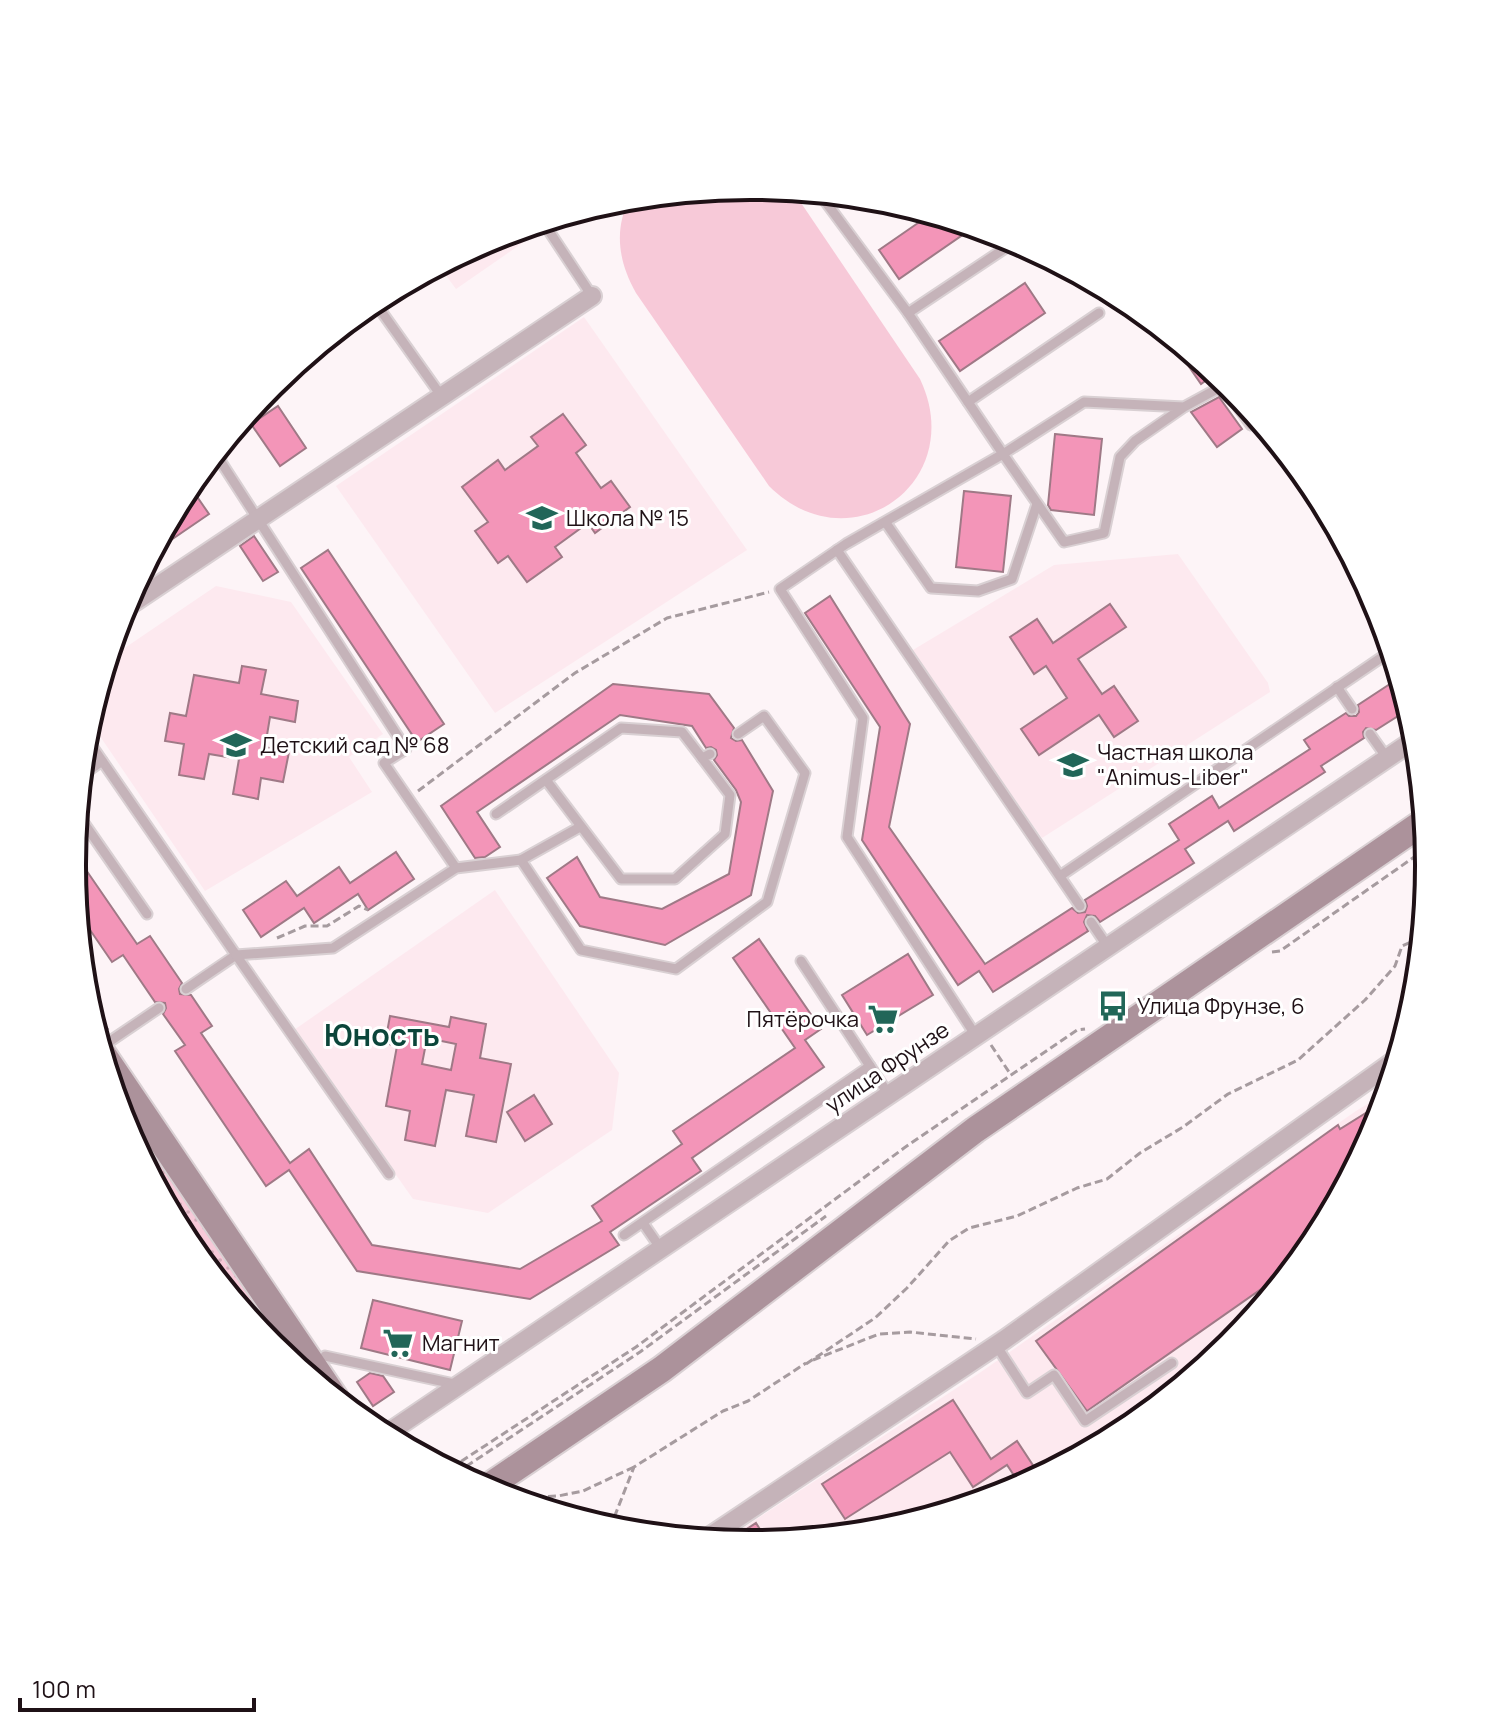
<svg xmlns="http://www.w3.org/2000/svg" width="1501" height="1730" font-family="Manrope,sans-serif">
	<style>
		.built { fill: #fde9ef }
		.grass { fill: url(#grass-dots) }
		.garden { fill: #f7c9d8 }
		.building { fill: #f395b8; stroke: #9f7986; stroke-width: 2; fill-rule: evenodd }
		.lines { fill: none; stroke-linecap: round; stroke-linejoin: round }
		.service-casing { stroke: #d9d0d3; stroke-width: 13 }
		.minor-casing { stroke: #d9d0d3; stroke-width: 22 }
		.secondary-casing { stroke: #d9d0d3; stroke-width: 30 }
		.path { stroke: #a69b9f; stroke-width: 3; stroke-dasharray: 8 4; stroke-linecap: butt }
		.service { stroke: #c5b3b9; stroke-width: 9 }
		.minor { stroke: #c5b3b9; stroke-width: 18 }
		.secondary { stroke: #ac929b; stroke-width: 26 }
		.labels { text-anchor: middle; stroke-width: 6; stroke-linejoin: round; paint-order: stroke }
		.poi-label { font-size: 22px; fill: #1f1116; stroke: #fff; text-anchor: start }
		.street-label { font-size: 22px; fill: #1f1116; stroke: #fff }
		.district-label { font-size: 30px; font-weight: bold; fill: #0b453a; stroke: #fff }
		.rim { fill: none; stroke: #1f1116; stroke-width: 4 }
	</style>
	<defs>
		<pattern id="grass-dots" width="8" height="8" patternUnits="userSpaceOnUse" patternTransform="scale(2)"><rect width="8" height="8" fill="#f7c9d8"/><path d="M2 2h.1M6 6h.1" fill="none" stroke="#d3acb9" stroke-width="1.8" stroke-linecap="round"/></pattern>
	</defs>
	<rect width="100%" height="100%" fill="#fdf4f7"/>
	<!-- built -->
	<g class="built">
		<path d="M560 217 456 289 439 266 491 238Z"/>
		<path d="M584 317 747 550 495 713 336 486Z"/>
		<path d="M1178 554 1268 683 1270 692 1042 838 908 653 1054 565Z"/>
		<path d="M216 586 291 602 383 734 349 757 372 792 205 891 89 720 107 660Z"/>
		<path d="M495 890 619 1073 612 1130 488 1213 413 1199 294 1030Z"/>
		<path d="M1387 1092 1377 1125 1314 1242 1230 1345 1127 1429 1010 1492 882 1531 750 1543 723 1541 978 1374 1356 1111Z"/>
	</g>
	<!-- grass -->
	<path class="grass" d="M109 1077 312 1379 272 1346 123 1124Z"/>
	<!-- garden -->
	<path class="garden" d="M751 187 793 191 920 379C969 482 850 567 769 486L636 293C619 263 613 230 630 198Z"/>
	<!-- building -->
	<g class="building">
		<path d="M931 214 974 227 899 279 879 250Z"/>
		<path d="M1025 283 1045 313 960 371 939 341Z"/>
		<path d="M1174 339 1216 373 1201 384 1172 342Z"/>
		<path d="M1219 397 1242 429 1217 447 1191 412Z"/>
		<path d="M278 406 306 448 280 466 251 424Z"/>
		<path d="M563 414 586 445 576 453 601 488 611 481 630 507 595 533 588 523 555 547 562 557 527 582 508 556 498 563 475 531 488 522 462 487 498 460 505 470 538 446 531 437Z"/>
		<path d="M1055 434 1102 439 1094 515 1051 510 1048 505Z"/>
		<path d="M189 485 209 514 152 553 187 488Z"/>
		<path d="M964 491 1011 496 1003 572 956 567Z"/>
		<path d="M254 536 278 572 263 581 240 546Z"/>
		<path d="M328 550 444 724 417 742 301 568Z"/>
		<path d="M830 596 910 724 889 827 985 964 1072 908 1078 913 1085 912 1087 906 1085 900 1179 840 1169 824 1212 796 1219 808 1310 749 1304 740 1346 713 1349 716H1356L1359 712 1358 705 1399 678 1409 709 1376 730 1366 728 1363 732 1364 738 1321 766 1325 772 1234 831 1228 821 1185 849 1194 863 1100 922 1095 916 1087 915 1084 922 1088 931 993 992 979 971 958 985 862 840 880 727 805 613Z"/>
		<path d="M1110 604 1126 627 1078 659 1102 694 1114 686 1138 721 1114 737 1099 715 1039 755 1021 729 1067 698 1046 666 1034 674 1010 637 1037 619 1053 643Z"/>
		<path d="M242 666 266 670 261 694 298 701 295 722 270 717 265 747 289 752 283 782 261 778 258 799 233 794 239 759 209 754 204 779 179 775 184 744 165 741 170 713 186 716 194 675 239 683Z"/>
		<path d="M613 684 709 694 734 728 731 738 736 741 742 740 773 791 751 895 665 945 580 926 547 878 577 857 600 897 662 909 729 874 741 802 736 790 714 760 717 755 716 750 711 747 706 748 692 726 620 715 477 812 500 847 485 857 475 858 441 806Z"/>
		<path d="M73 851 137 944 150 936 182 983 179 989 180 994 191 995 212 1026 201 1033 290 1163 309 1149 372 1245 520 1269 602 1221 592 1206 682 1144 673 1131 795 1048 733 958 759 939 821 1029 805 1040 824 1067 692 1158 701 1171 610 1232 619 1245 530 1299 357 1271 289 1170 266 1186 175 1051 185 1045 163 1014 166 1008 165 1003 155 1002 123 955 112 962 77 911 72 865Z"/>
		<path d="M396 852 414 879 368 910 358 894 314 923 304 908 261 937 243 910 286 881 297 896 339 867 350 883Z"/>
		<path d="M908 954 933 995 867 1035 842 995Z"/>
		<path d="M390 1016 449 1027 451 1017 486 1024 480 1058 511 1064 496 1142 466 1136 474 1095 446 1090 435 1146 405 1140 410 1111 386 1106 397 1046 385 1043ZM427 1038 456 1044 451 1070 422 1064Z"/>
		<path d="M534 1095 552 1124 525 1141 507 1112Z"/>
		<path d="M1385 1101 1377 1125 1314 1242 1297 1264 1087 1411 1036 1341 1338 1125 1340 1129Z"/>
		<path d="M373 1300 462 1321 450 1370 361 1348Z"/>
		<path d="M370 1373 383 1376 394 1392 373 1406 357 1382Z"/>
		<path d="M953 1400 991 1459 1017 1441 1040 1476 1021 1486 1007 1465 973 1487 950 1452 845 1519 822 1484Z"/>
		<path d="M756 1523 768 1542 728 1541Z"/>
	</g>
	<g class="lines">
		<!-- service casing -->
		<g class="service-casing">
			<g id="service">
				<path d="M819 193 908 313 1003 454 846 544 780 589 863 718 847 837 976 1036"/>
				<path d="M543 222 592 296"/>
				<path d="M374 301 442 397"/>
				<path d="M908 313 1016 241"/>
				<path d="M1223 386 1251 425 1259 420"/>
				<path d="M968 402 1099 313"/>
				<path d="M1184 407 1135 441 1120 457 1104 533 1064 542 1003 454 1084 402 1184 407 1228 383"/>
				<path d="M220 447 221 462 406 749 384 763 456 868"/>
				<path d="M886 523 931 588 978 591 1012 579 1037 504"/>
				<path d="M837 550 1080 906"/>
				<path d="M1337 687 1352 709"/>
				<path d="M1370 734 1387 758"/>
				<path d="M85 736 236 955 186 989"/>
				<path d="M81 776 102 761"/>
				<path d="M546 780 621 879H675L725 834 730 795 702 758 710 754"/>
				<path d="M77 813 147 914"/>
				<path d="M496 814 621 728 682 732 702 758"/>
				<path d="M580 827 521 860 581 950 676 969 767 902 805 773 764 716 738 734"/>
				<path d="M1060 876 1391 651"/>
				<path d="M1091 922 1108 947"/>
				<path d="M236 955 333 948 456 868 521 860"/>
				<path d="M236 955 389 1174"/>
				<path d="M801 961 889 1095"/>
				<path d="M100 1048 159 1008"/>
				<path d="M643 1223 661 1249"/>
				<path d="M624 1235 870 1066"/>
				<path d="M996 1345 1027 1393 1054 1375 1085 1421 1172 1363"/>
				<path d="M325 1356 459 1385"/>
				<path d="M820 1537 832 1529 836 1535"/>
			</g>
		</g>
		<!-- minor casing -->
		<g class="minor-casing">
			<g id="minor">
				<path d="M122 610 592 296"/>
				<path d="M385 1435 1417 738"/>
				<path d="M706 1539 1004 1340 1397 1059"/>
			</g>
		</g>
		<!-- secondary casing -->
		<g class="secondary-casing">
			<g id="secondary">
				<path d="M102 1053 335 1398"/>
				<path d="M485 1489 662 1369 975 1130 1425 821"/>
			</g>
		</g>
		<!-- path -->
		<g class="path">
			<path d="M418 791 575 673 667 618 769 592"/>
			<path d="M277 938 305 926H327L359 906 368 910"/>
			<path d="M1272 952 1280 951 1427 848"/>
			<path d="M85 996 108 1030"/>
			<path d="M1404 1037V1030L1412 1010"/>
			<path d="M991 1045 1011 1075"/>
			<path d="M813 1360 879 1334 910 1332 976 1339"/>
			<path d="M806 1364 875 1318 907 1288 949 1241 969 1228 1017 1216 1077 1188 1107 1179 1140 1153 1183 1127 1228 1094 1298 1060 1365 1000 1395 966 1402 946 1422 937"/>
			<path d="M356 1403 372 1426"/>
			<path d="M451 1468 636 1347 904 1148 1077 1030 1085 1029"/>
			<path d="M456 1473 640 1352 826 1216"/>
			<path d="M512 1498 558 1496 583 1491 634 1467"/>
			<path d="M610 1528 634 1467 723 1411 748 1401 806 1363"/>
		</g>
		<!-- service -->
		<use href="#service" class="service"/>
		<!-- minor -->
		<use href="#minor" class="minor"/>
		<!-- secondary -->
		<use href="#secondary" class="secondary"/>
	</g>
	<!-- icons -->
	<defs>
		<g id="school-bare" transform="scale(2.4)"><path d="M0-5L7-2L0 1L-7-2ZM-4 1L0 2.5L4 1V4Q0 6-4 4Z" fill="#216658" stroke="#fff" stroke-width="2.5" paint-order="stroke"/></g>
		<g id="bus-bare" transform="scale(2.4)"><path d="M-5-6H5V4H4V6H2V4H-2V6H-4V4H-5ZM-3.5-4V0h7V-4ZM-3.5 1.2v1.5H-2V1.2ZM2 1.2v1.5H3.5V1.2Z" fill="#216658" stroke="#fff" stroke-width="2.5" paint-order="stroke"/></g>
		<g id="supermarket-bare" transform="scale(2.4)"><path d="M-6-5.5h2.5l.6 2H6L4.5 2H-2.5L-4.4-4H-6ZM-1.5 3.2a1.3 1.3 0 1 0 .1 0ZM3 3.2a1.3 1.3 0 1 0 .1 0Z" fill="#216658" stroke="#fff" stroke-width="2.5" paint-order="stroke"/></g>
	</defs>
	<g fill-rule="evenodd">
		<use href="#school-bare" x="542" y="518"/>
		<use href="#school-bare" x="236" y="745"/>
		<use href="#school-bare" x="1073" y="765"/>
		<use href="#bus-bare" x="1113" y="1006"/>
		<use href="#supermarket-bare" x="883" y="1019"/>
		<use href="#supermarket-bare" x="398" y="1343"/>
	</g>
	<g class="labels">
		<!-- poi labels -->
		<g class="poi-label">
			<text x="566" y="526">Школа № 15</text>
			<text x="260" y="753">Детский сад № 68</text>
			<text x="1097" y="760">Частная школа<tspan x="1097" dy="25">"Animus-Liber"</tspan></text>
			<text x="1137" y="1014">Улица Фрунзе, 6</text>
			<text x="859" y="1027" text-anchor="end">Пятёрочка</text>
			<text x="422" y="1351">Магнит</text>
		</g>
		<!-- street labels -->
		<g class="street-label">
			<text transform="translate(887 1067) rotate(-34)" y="8">улица Фрунзе</text>
		</g>
		<!-- district labels -->
		<g class="district-label">
			<text x="382" y="1046">Юность</text>
		</g>
	</g>
	<!-- crop -->
	<path d="M0 0H1501V1730H0ZM750 200H751A664 664 0 0 1 1415 864V866A664 664 0 0 1 751 1530H750A664 664 0 0 1 86 866V864A664 664 0 0 1 750 200Z" fill="#fff" fill-rule="evenodd"/>
	<path class="rim" d="M750 200H751A664 664 0 0 1 1415 864V866A664 664 0 0 1 751 1530H750A664 664 0 0 1 86 866V864A664 664 0 0 1 750 200Z"/>
	<!-- scale -->
	<path d="M20 1698v12h234v-12" fill="none" stroke="#1f1116" stroke-width="4"/>
	<text x="32" y="1698" font-size="24" fill="#1f1116" stroke="#ffffff" stroke-width="6" paint-order="stroke">100 m</text>
</svg>
